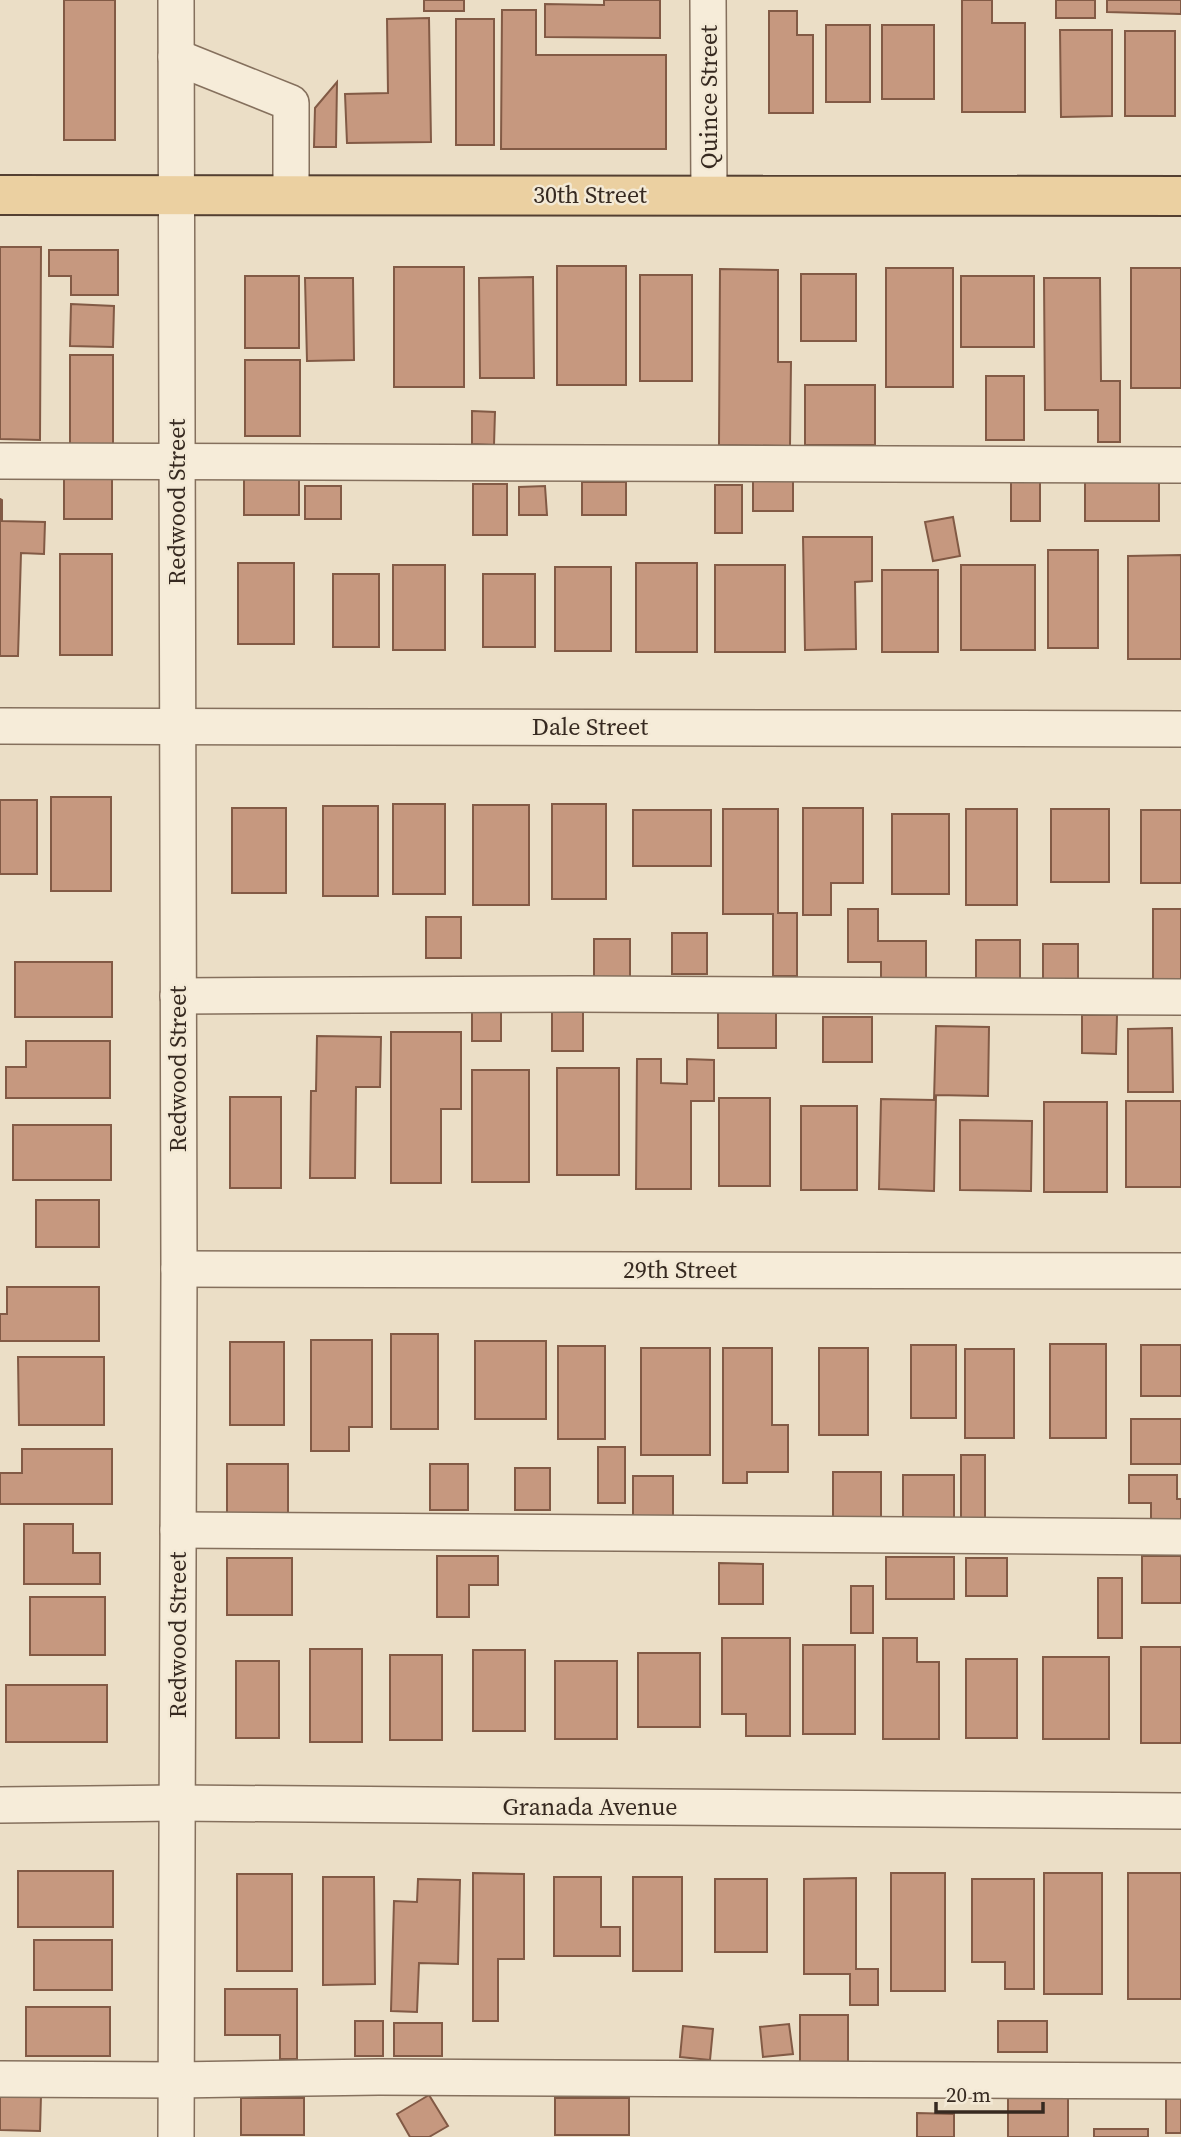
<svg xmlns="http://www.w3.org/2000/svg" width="1181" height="2137" font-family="'Source Serif 4',serif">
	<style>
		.building { fill: #c6987f; stroke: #825a45; stroke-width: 2 }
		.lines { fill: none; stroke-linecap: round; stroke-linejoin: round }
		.minor-casing { stroke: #85705d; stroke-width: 38 }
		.major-casing { stroke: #533f31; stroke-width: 42 }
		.minor { stroke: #f6ecd9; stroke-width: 35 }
		.major { stroke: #ebd0a1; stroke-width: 38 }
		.labels { text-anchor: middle; stroke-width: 5; stroke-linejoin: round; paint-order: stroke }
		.street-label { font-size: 24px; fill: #362920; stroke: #f3e9d5 }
	</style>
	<rect width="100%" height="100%" fill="#ebdec6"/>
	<!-- building -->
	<g class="building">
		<rect x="64" y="0" width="51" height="140"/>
		<rect x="424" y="0" width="40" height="11"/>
		<path d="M604 0H660V38L545 37V4L604 5Z"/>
		<path d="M962 0H992V23H1025V112H962Z"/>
		<rect x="1056" y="0" width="39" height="18"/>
		<path d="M1107 0H1181V14L1107 12Z"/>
		<path d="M502 10H536V55H666V149H501Z"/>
		<path d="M769 11H797V35H813V113H769Z"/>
		<path d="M429 18 431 142 347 143 345 94 388 93 387 19Z"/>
		<rect x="456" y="19" width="38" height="126"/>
		<rect x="826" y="25" width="44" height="77"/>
		<rect x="882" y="25" width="52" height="74"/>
		<path d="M1060 30H1112V116L1061 117Z"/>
		<rect x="1125" y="31" width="50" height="85"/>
		<path d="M337 82 336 147H314L315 108Z"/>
		<path d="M0 247H41L40 440 0 439Z"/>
		<path d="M49 250H118V295H71V276H49Z"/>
		<rect x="557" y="266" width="69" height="119"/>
		<rect x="394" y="267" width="70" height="120"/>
		<rect x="886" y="268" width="67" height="119"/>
		<rect x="1131" y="268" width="50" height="120"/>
		<path d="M720 269 778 270V362H791L790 446 719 445Z"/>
		<rect x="801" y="274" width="55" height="67"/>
		<rect x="640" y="275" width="52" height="106"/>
		<rect x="245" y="276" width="54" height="72"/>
		<rect x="961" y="276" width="73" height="71"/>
		<path d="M533 277 534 378H480L479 278Z"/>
		<path d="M305 278H353L354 360 307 361Z"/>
		<path d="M1044 278H1100L1101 381H1120V442H1098V410H1045Z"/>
		<path d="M71 304 114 306 113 347 70 346Z"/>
		<rect x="70" y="355" width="43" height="91"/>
		<rect x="245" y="360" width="55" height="76"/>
		<rect x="986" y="376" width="38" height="64"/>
		<rect x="805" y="385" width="70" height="60"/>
		<path d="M472 411 495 412 494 445 472 444Z"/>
		<rect x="244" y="473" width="55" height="42"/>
		<rect x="64" y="476" width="48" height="43"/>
		<rect x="753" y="477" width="40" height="34"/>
		<rect x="1085" y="481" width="74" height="40"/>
		<rect x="582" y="482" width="44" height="33"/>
		<rect x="1011" y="482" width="29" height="39"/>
		<rect x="473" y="484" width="34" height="51"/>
		<rect x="715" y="485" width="27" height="48"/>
		<rect x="305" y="486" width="36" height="33"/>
		<path d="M545 486 547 515H519V487Z"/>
		<path d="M0 499 2 500V521L45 522 44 554 21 553 18 656H0Z"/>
		<path d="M953 517 960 556 933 561 925 522Z"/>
		<path d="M803 537H872V581L855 582 856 649 805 650Z"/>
		<rect x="1048" y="550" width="50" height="98"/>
		<rect x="60" y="554" width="52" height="101"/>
		<path d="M1181 555V659H1128V556Z"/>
		<rect x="238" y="563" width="56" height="81"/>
		<rect x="636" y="563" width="61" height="89"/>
		<rect x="393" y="565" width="52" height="85"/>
		<rect x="715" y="565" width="70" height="87"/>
		<rect x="961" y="565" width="74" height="85"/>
		<rect x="555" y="567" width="56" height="84"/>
		<rect x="882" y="570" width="56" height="82"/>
		<rect x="333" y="574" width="46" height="73"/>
		<rect x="483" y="574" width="52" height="73"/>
		<rect x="51" y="797" width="60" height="94"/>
		<rect x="0" y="800" width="37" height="74"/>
		<rect x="393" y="804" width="52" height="90"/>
		<rect x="552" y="804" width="54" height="95"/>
		<rect x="473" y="805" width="56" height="100"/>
		<rect x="323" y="806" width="55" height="90"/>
		<rect x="232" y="808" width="54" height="85"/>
		<path d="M803 808H863V883H831V915H803Z"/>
		<path d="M723 809H778V913H797V976H773V914H723Z"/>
		<rect x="966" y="809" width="51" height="96"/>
		<rect x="1051" y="809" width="58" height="73"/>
		<rect x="633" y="810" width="78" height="56"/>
		<rect x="1141" y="810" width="40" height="73"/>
		<rect x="892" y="814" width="57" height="80"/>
		<path d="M848 909H878V941H926V984H881V962H848Z"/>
		<rect x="1153" y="909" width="28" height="72"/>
		<rect x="426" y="917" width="35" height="41"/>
		<rect x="672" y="933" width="35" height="41"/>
		<rect x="594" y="939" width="36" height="41"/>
		<rect x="976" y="940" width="44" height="42"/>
		<rect x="1043" y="944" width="35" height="41"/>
		<rect x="15" y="962" width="97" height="55"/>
		<rect x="552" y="1008" width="31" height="43"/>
		<rect x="718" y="1009" width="58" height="39"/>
		<rect x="472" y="1010" width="29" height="31"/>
		<path d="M1082 1015H1117L1116 1054 1082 1053Z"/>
		<rect x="823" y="1017" width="49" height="45"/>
		<path d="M936 1026 989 1027 988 1096 936 1095 934 1191 879 1189 881 1099 934 1100Z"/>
		<path d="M1172 1028 1173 1092H1128V1029Z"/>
		<path d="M391 1032H461V1109H441V1183H391Z"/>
		<path d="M317 1036 381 1037 380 1087H356L355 1178H310L311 1091H316Z"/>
		<path d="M26 1041H110V1098H6V1067H26Z"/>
		<path d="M637 1059H661V1083L687 1084V1059L714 1060V1101H691V1189H636Z"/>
		<rect x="557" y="1068" width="62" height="107"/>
		<rect x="472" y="1070" width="57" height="112"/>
		<rect x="230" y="1097" width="51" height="91"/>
		<rect x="719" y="1098" width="51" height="88"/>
		<rect x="1126" y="1101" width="55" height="86"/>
		<rect x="1044" y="1102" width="63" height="90"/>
		<rect x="801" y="1106" width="56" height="84"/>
		<path d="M960 1120 1032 1121 1031 1191 960 1190Z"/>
		<rect x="13" y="1125" width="98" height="55"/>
		<rect x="36" y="1200" width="63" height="47"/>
		<path d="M7 1287H99V1341H0V1314H7Z"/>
		<rect x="391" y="1334" width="47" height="95"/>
		<path d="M311 1340H372V1427H349V1451H311Z"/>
		<rect x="475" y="1341" width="71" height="78"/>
		<rect x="230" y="1342" width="54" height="83"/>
		<rect x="1050" y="1344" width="56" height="94"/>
		<rect x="911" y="1345" width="45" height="73"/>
		<rect x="1141" y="1345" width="40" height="51"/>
		<rect x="558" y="1346" width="47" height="93"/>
		<rect x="641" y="1348" width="69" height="107"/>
		<path d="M723 1348H772V1425H788V1472H747V1483H723Z"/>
		<rect x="819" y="1348" width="49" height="87"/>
		<rect x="965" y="1349" width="49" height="89"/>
		<path d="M18 1357H104V1425H19Z"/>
		<rect x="1131" y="1419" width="50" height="45"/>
		<rect x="598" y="1447" width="27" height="56"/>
		<path d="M22 1449H112V1504H0V1473H22Z"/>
		<rect x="961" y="1455" width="24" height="65"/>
		<rect x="227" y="1464" width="61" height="60"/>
		<rect x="430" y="1464" width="38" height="46"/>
		<rect x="515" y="1468" width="35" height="42"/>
		<rect x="833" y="1472" width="48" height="46"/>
		<rect x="903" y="1475" width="51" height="45"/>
		<path d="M1129 1475H1177V1499H1181V1528H1151V1503H1129Z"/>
		<rect x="633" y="1476" width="40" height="44"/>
		<path d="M24 1524H73V1553H100V1584H24Z"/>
		<path d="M437 1556H498V1585H469V1617H437Z"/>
		<rect x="1142" y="1556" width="39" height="47"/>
		<rect x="886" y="1557" width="68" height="42"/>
		<rect x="227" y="1558" width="65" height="57"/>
		<rect x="966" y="1558" width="41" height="38"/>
		<path d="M719 1563 763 1564V1604H719Z"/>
		<rect x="1098" y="1578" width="24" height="60"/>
		<rect x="851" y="1586" width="22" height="47"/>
		<rect x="30" y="1597" width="75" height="58"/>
		<path d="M722 1638H790V1736H746V1714H722Z"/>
		<path d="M883 1638H917V1662H939V1739H883Z"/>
		<rect x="803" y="1645" width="52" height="89"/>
		<rect x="1141" y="1647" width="40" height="96"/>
		<rect x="310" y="1649" width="52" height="93"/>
		<rect x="473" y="1650" width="52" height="81"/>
		<rect x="638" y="1653" width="62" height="74"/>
		<rect x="390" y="1655" width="52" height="85"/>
		<rect x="1043" y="1657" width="66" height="82"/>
		<rect x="966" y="1659" width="51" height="79"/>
		<rect x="236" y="1661" width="43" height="77"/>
		<rect x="555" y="1661" width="62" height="78"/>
		<rect x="6" y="1685" width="101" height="57"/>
		<rect x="18" y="1871" width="95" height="56"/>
		<path d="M473 1873 524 1874V1959H498V2021H473Z"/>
		<rect x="891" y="1873" width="54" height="118"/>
		<rect x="1044" y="1873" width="58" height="121"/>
		<rect x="1128" y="1873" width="53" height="126"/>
		<rect x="237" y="1874" width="55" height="97"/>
		<path d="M323 1877H374L375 1984 323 1985Z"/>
		<path d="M554 1877H601V1927H620V1956H554Z"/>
		<rect x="633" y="1877" width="49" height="94"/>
		<path d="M856 1878V1969H878V2005H850V1974H804V1879Z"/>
		<path d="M418 1879 460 1880 458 1964 419 1963 417 2012 391 2011 394 1901 417 1902Z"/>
		<rect x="715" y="1879" width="52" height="73"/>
		<path d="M972 1879H1034V1989H1005V1962H972Z"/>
		<rect x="34" y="1940" width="78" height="50"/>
		<path d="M225 1989H297V2059H280V2035H225Z"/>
		<rect x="26" y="2007" width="84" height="49"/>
		<rect x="800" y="2015" width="48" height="48"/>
		<rect x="355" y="2021" width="28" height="35"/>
		<rect x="998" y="2021" width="49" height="31"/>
		<rect x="394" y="2023" width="48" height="33"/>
		<path d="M789 2024 793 2054 763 2057 760 2027Z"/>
		<path d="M683 2026 713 2029 710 2060 680 2057Z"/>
		<path d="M0 2095H41L40 2131 0 2130Z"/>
		<path d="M429 2095 448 2126 429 2137H410L397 2114Z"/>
		<rect x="1166" y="2096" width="15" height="37"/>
		<rect x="241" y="2098" width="63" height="37"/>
		<rect x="555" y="2098" width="74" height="37"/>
		<rect x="1008" y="2098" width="60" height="39"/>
		<path d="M917 2113 954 2114V2137H917Z"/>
		<rect x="1094" y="2129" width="54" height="8"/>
	</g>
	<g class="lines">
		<!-- minor casing -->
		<g class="minor-casing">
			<g id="minor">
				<path d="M176 0 179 1269 176 2137"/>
				<path d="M708 0 709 195"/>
				<path d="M176 57 291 103V196"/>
				<path d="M0 461 1181 465"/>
				<path d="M0 726 1181 729"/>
				<path d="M178 996 577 994 1181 997"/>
				<path d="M179 1269 1181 1271"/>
				<path d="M178 1530 1181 1537"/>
				<path d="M0 1805 177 1803 1181 1811"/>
				<path d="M0 2079 176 2080 379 2077 1181 2081"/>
			</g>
		</g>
		<!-- major casing -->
		<g class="major-casing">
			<path id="major" d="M0 195 1181 196"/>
		</g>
		<!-- minor -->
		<use href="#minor" class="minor"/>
		<!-- major -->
		<use href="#major" class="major"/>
	</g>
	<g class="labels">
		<!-- street labels -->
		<g class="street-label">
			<text transform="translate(709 97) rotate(-90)" y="8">Quince Street</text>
			<text x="590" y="203">30th Street</text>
			<text transform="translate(177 502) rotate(-90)" y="8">Redwood Street</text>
			<text x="590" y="735">Dale Street</text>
			<text transform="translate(178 1069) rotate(-90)" y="8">Redwood Street</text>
			<text x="680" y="1278">29th Street</text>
			<text transform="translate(178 1635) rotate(-90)" y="8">Redwood Street</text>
			<text x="590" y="1815">Granada Avenue</text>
		</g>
	</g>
	<!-- scale -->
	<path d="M936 2102v10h107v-10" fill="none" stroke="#362920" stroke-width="3.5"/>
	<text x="946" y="2102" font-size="21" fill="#362920" stroke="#f3e9d5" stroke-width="5" paint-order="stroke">20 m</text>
</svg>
